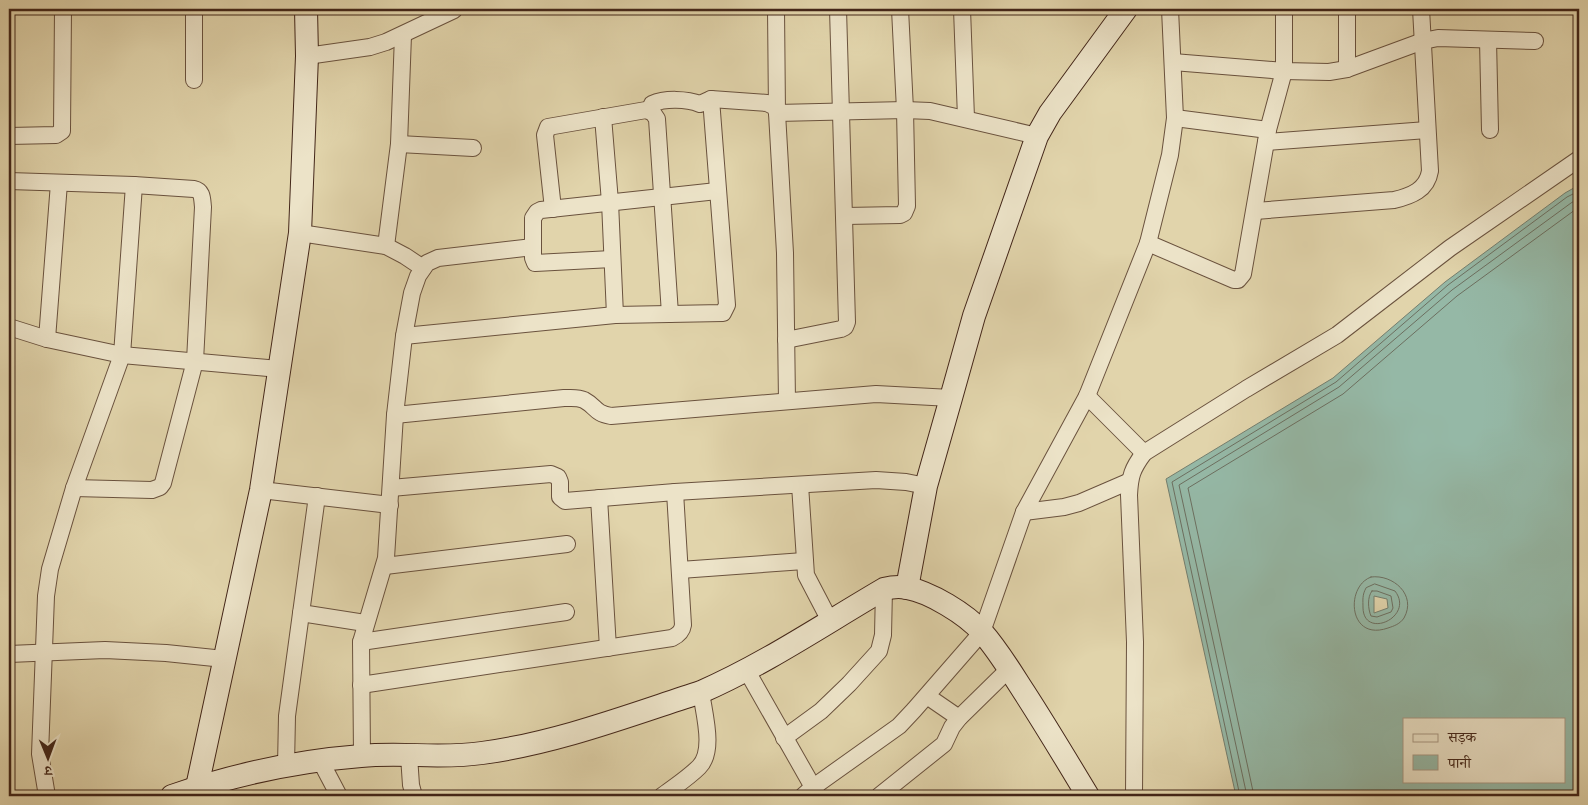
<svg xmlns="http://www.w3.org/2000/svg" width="1588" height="805" font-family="'Libre Caslon Text','Noto Serif Devanagari',serif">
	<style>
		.water { fill: #95b8a6; stroke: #747e6e; fill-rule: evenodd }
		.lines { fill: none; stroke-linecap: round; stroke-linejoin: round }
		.shore { stroke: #6c6f60; stroke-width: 1 }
		.street-casing { stroke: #6a523e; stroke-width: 18 }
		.secondary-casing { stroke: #432619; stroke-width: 24 }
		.street { stroke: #ece3c8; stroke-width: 16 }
		.secondary { stroke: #ece3c8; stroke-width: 22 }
	</style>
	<rect width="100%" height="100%" fill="#e1d4ab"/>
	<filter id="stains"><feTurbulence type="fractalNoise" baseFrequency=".004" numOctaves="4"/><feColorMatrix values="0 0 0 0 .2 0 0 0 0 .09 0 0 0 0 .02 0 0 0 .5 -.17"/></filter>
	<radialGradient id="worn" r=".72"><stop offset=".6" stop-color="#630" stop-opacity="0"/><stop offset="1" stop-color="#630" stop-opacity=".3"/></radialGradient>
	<!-- water -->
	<path class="water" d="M1579 185V796H1236L1166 479 1333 378 1445 282 1565 193ZM1374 596 1387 599 1388 608 1374 613ZM1404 719H1564V781H1404Z"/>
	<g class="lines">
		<!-- shore -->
		<g class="shore">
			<path d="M1371 577C1393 574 1417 595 1404 618 1400 624 1394 626 1388 628 1348 642 1345 586 1371 577Z"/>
			<path d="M1375 584 1395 591C1415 617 1364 640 1363 608 1363 600 1362 595 1366 588Z"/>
			<path d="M1372 591H1377L1391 596 1393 608 1391 612 1377 617 1371 616C1368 609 1367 597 1372 591Z"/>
			<path d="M1240 796 1172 482 1336 382 1448 285 1567 197 1579 191"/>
			<path d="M1247 796 1179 485 1339 387 1452 290 1571 203 1579 198"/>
			<path d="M1254 796 1188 488 1343 394 1457 296 1579 207"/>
		</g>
		<!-- street casing -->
		<g class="street-casing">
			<g id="street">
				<path d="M776 9 777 113 785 253 787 401"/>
				<path d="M962 9 966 118"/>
				<path d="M1488 40 1490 130"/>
				<path d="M307 56 370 47 386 42 454 10"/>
				<path d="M1173 62 1284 71 1329 72 1347 69 1423 41 1438 38 1535 41"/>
				<path d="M1347 69V9"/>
				<path d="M194 80V9"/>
				<path d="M652 104C665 98 687 99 700 104L711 99 767 103 775 107 777 113 905 110 930 111 1037 136"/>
				<path d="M603 117 610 202 615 315"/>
				<path d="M1175 118 1268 130"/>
				<path d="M9 136 56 135 62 131 63 9"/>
				<path d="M1266 142 1427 130"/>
				<path d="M399 144 473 148"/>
				<path d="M9 181 134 185 194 189C203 191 202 199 203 207L195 361 163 483 160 487 152 490 74 488"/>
				<path d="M553 209 545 135 548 127 646 110 653 113 657 119 670 314"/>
				<path d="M1255 211 1394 200C1411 196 1427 190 1430 171L1421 9"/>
				<path d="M845 216 900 215 904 213 907 206 905 110 900 9"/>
				<path d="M300 233 386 246 405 256 423 268"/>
				<path d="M1148 243 1234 280H1238L1243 274 1268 130 1284 71V9"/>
				<path d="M386 246 399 144 403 35"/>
				<path d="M612 259 535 263 533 258V218L537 212 541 210 717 191"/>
				<path d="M9 327 47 339 122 355 279 369"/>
				<path d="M404 336 615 315 723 313 727 305 711 99"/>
				<path d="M47 339 59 183"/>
				<path d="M786 340 841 329 845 327 847 322 838 9"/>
				<path d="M1087 396 1144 453"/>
				<path d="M395 415 564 398C571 398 578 397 584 400 597 407 594 413 611 416L876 394 951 398"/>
				<path d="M800 485 806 575 830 621"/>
				<path d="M391 488 551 474 558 477 560 482V497L565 501 675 492 876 480 906 482 926 486"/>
				<path d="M261 490 390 505"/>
				<path d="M599 498 608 648"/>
				<path d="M1024 512 1064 507 1079 503 1130 481"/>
				<path d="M385 566 567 544"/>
				<path d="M680 570 804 561"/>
				<path d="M301 613 365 623"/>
				<path d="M361 642 566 612"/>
				<path d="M9 654 105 650 166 653 224 659"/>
				<path d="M747 671 818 796"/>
				<path d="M361 685 672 638C678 635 682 632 683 625L675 492"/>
				<path d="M927 696 959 718"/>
				<path d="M784 738 821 711 849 684 879 651 883 635 884 589"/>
				<path d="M362 755 361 642 386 558 395 415 404 336 412 293 418 276 427 263 438 258 533 247"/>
				<path d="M409 756 411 785 414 796"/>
				<path d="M320 760 339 796"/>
				<path d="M286 766 287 716 317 496"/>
				<path d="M47 796 40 754 46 596 50 569 74 488 122 355 134 185"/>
				<path d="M662 796C674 787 688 778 699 767 715 751 704 714 701 692"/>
				<path d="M803 796 812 788 899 726 914 710 982 632 1024 512 1087 396 1148 243 1170 155 1175 118 1170 9"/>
				<path d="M879 796 944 744 952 727 959 718 1009 669"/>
				<path d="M1134 796 1135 642 1129 495C1130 476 1132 469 1144 453L1246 389 1337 335 1450 248 1579 159"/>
			</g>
		</g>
		<!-- secondary casing -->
		<g class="secondary-casing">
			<g id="secondary">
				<path d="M907 588 926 486 951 398 974 316 1037 136 1050 113 1126 9"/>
				<path d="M197 787 261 490 300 233 307 56 306 9"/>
				<path d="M172 796C232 775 297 761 361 756 401 752 442 759 482 753 557 743 630 715 701 692 765 664 824 624 884 589 892 587 899 586 907 588 930 592 966 614 982 632 998 650 1011 672 1024 692 1046 726 1067 761 1088 796"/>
			</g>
		</g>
		<!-- street -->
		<use href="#street" class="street"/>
		<!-- secondary -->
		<use href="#secondary" class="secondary"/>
	</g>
	<!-- margin -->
	<rect width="1588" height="805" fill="none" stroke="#e1d4ab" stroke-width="30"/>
	<rect x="10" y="10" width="1568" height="785" fill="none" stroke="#432619" stroke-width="2.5"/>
	<rect x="15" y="15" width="1558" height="775" fill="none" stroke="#432619"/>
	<!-- legend -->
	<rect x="1403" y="718" width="162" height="65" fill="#ece3c8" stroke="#a89782"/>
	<rect x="1413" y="734" width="25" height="8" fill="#ece3c8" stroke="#a89782"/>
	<text x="1448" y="742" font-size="15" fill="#432619">सड़क</text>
	<rect x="1413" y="755" width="25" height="15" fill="#95b8a6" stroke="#a89782"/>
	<text x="1448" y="768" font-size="15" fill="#432619">पानी</text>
	<!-- north arrow -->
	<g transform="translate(48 758) rotate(179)" stroke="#ece3c8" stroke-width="4" paint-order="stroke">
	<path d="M0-4L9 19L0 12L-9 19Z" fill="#432619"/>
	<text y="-8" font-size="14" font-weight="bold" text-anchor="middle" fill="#432619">उ</text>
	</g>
	<rect width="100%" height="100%" filter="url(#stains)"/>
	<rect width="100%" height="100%" fill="url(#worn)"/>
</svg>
